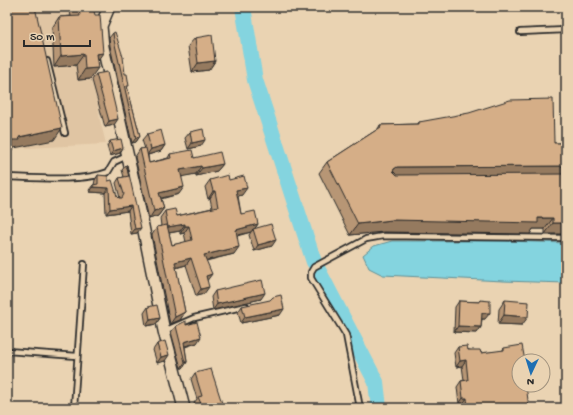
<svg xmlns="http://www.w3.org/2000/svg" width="573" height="415" font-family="'Gochi Hand',sans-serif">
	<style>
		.built { fill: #e0c5a3 }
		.water { fill: #84d4df; stroke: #609097 }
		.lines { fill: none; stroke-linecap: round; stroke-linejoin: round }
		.river { stroke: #84d4df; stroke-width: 16 }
		.service-casing { stroke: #2b2b2b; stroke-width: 8 }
		.tertiary-casing { stroke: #2b2b2b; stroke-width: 14 }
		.service { stroke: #ead3b2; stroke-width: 4.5 }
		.tertiary { stroke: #ead3b2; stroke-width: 11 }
		.wall { fill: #b79674; stroke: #2b2b2b; fill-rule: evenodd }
		.shaded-wall { fill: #957a5e; stroke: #2b2b2b }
		.building { fill: #d5ae87; stroke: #2b2b2b }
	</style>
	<rect width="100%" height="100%" fill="#ead3b2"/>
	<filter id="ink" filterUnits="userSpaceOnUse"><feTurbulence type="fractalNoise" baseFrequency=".025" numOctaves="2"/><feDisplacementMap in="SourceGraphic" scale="8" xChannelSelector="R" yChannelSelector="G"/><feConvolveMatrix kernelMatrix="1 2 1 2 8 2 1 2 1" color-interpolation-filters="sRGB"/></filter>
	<g filter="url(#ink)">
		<!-- built -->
		<path class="built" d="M7 7H50L51 12 91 10 93 64 100 120 106 144 7 149Z"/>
		<!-- water -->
		<path class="water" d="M392 241H506L566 243V283L503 281 383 275 369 268 363 255 374 246Z"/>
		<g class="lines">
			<!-- river -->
			<g class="river">
				<path d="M243 7 255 80 314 262"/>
				<path d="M318 270 376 382 379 408"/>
			</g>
			<!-- service casing -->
			<g class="service-casing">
				<g id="service">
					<path d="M520 32 566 30"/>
					<path d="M47 61 65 133"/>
					<path d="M7 177C35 178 83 182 108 172L114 162 127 156"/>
					<path d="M164 331 194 318 246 306"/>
					<path d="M7 351 77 356"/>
					<path d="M74 408 84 264"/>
					<path d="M360 408 346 335 311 278V272L314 267 366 239 383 236 566 238"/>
				</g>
			</g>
			<!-- tertiary casing -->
			<g class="tertiary-casing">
				<path id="tertiary" d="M109 7 101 26 103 47 139 206 164 331 184 408"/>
			</g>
			<!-- service -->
			<use href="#service" class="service"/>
			<!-- tertiary -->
			<use href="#tertiary" class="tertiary"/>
		</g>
		<!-- wall -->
		<g class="wall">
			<path d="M69 7H93L97 62 90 79 78 80 76 65 54 67 52 28 59 17 71 16Z"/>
			<path d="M113 33 140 136 136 142 132 143 110 46 109 38Z"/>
			<path d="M195 38 215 61 209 70 192 72 188 46Z"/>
			<path d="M96 74 114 125 105 127 92 80Z"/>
			<path d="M419 122 554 143H566V234H545V229H533L530 234 384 232 350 235 319 173 327 162 378 129 380 125 418 124Z"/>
			<path d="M190 132 201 146 188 149 185 138Z"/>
			<path d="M147 134 165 145 161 151 148 155 149 163 168 158 170 154 194 158 223 164 217 171 196 176V174L182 176 179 194 161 199 164 208 158 216 149 219 135 157 140 149H145L142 140Z"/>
			<path d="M110 141 120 153 110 156 107 146Z"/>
			<path d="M126 165H127L137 233 131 234 128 211 106 214 105 193 90 192 89 190 93 185H94L95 180 98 175 108 181 117 196 119 198H120L116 183 119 178 124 177 122 170Z"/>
			<path d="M210 180H229L242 195 238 196 241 214 258 224 255 228 272 246 254 251 249 235 251 232 237 236 234 254 206 261 207 280 204 294 196 296 186 265 176 268 185 312 180 320 170 324 152 235 157 227 161 226 160 218 165 211 177 216 212 208 210 198 208 199 205 187ZM180 231V234L184 233 186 242 172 245 169 233Z"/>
			<path d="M215 291 261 299 213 310 211 297Z"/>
			<path d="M480 300 485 319H482L481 327 477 333 454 332 455 307 459 301 479 302Z"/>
			<path d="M505 300 522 325 498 324 499 309Z"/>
			<path d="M242 306 280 315 241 323 238 312Z"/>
			<path d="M148 307 160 318 156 324 146 326 144 313Z"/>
			<path d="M186 325 197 343 185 347 187 362 183 368H181L171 332 176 326Z"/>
			<path d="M157 344 165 361 157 363 153 350Z"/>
			<path d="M458 347 481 353 502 351 504 348 519 361V367L516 368 518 381 529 408H463V404H459L457 387 461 381 464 380 462 366 456 367 454 353Z"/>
			<path d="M195 373 223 408H196L194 403 197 399 191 379Z"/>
		</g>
		<!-- shaded-wall -->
		<g class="shaded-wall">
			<path d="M103 53 95 64 96 54Z"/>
			<path d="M84 54 76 65 54 67 61 56Z"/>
			<path d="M215 61 209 70 192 72 198 63Z"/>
			<path d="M98 68 90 79 78 80 85 69Z"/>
			<path d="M118 119 114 125 105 127 109 121Z"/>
			<path d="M62 128 54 140 14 148 12 151H7V140Z"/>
			<path d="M140 136 136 142 132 143 136 138Z"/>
			<path d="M205 140 201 146 188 149 192 143Z"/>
			<path d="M165 145 161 151 147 155 151 149Z"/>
			<path d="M123 148 120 153 110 156 113 151Z"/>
			<path d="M223 164 217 171 196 176 202 168Z"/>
			<path d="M201 166 196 174 175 178 180 170Z"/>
			<path d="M566 166V177L389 178 394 169 397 167Z"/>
			<path d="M93 187 109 188 105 193 90 192Z"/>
			<path d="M184 187 179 194 153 200 159 193Z"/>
			<path d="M247 188 242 195 231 198 236 190Z"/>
			<path d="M213 191H215L210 198 208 199Z"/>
			<path d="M131 206 128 211 106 214 110 209Z"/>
			<path d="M164 208 158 216 149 219 154 211Z"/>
			<path d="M553 218 545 229H533L530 234 384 232 350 235 358 224 392 220Z"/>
			<path d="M553 223H566V234H545Z"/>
			<path d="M185 224 180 231 162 234 168 227Z"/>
			<path d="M258 224 253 231V229L251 232 230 237 236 230Z"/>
			<path d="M185 226H189L184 233 180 234Z"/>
			<path d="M141 228 137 233 131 234 135 229Z"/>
			<path d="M276 240 272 246 254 251 258 245Z"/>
			<path d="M239 247 234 254 199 262 204 255Z"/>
			<path d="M191 258 186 265 170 269 175 262Z"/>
			<path d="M212 274 206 282V276Z"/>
			<path d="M209 287 204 294 196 296 201 289Z"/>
			<path d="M265 293 261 299 213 310 217 304Z"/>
			<path d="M284 309 280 315 241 323 245 317Z"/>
			<path d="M185 312 180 320 170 324 175 317Z"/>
			<path d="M482 313H490L485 319H478Z"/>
			<path d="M504 315 528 317 522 325 498 324Z"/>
			<path d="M160 318 156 324 146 326 150 320Z"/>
			<path d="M458 326 481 327 477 333 454 332Z"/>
			<path d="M201 337 197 343 181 347 184 342Z"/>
			<path d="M169 355 165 361 157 363 161 357Z"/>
			<path d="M466 360 462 366 456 367 460 361Z"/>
			<path d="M185 362H187L183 368H181Z"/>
			<path d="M519 362V367L512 369 516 363Z"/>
			<path d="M463 398H467L463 404H459Z"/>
			<path d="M211 403 207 408H201L202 406Z"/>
		</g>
		<!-- building -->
		<g class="building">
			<path d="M16 7H35L62 128 19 137 20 140H7V9Z"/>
			<path d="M79 7H93L95 15H100L103 53 96 54 98 68 85 69 84 54 61 56 59 17 80 16Z"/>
			<path d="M115 32 123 57 125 74H127L129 86H127L140 136 136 138 114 40 113 33Z"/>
			<path d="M212 35 215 61 198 63 195 38Z"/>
			<path d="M107 72 118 119 109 121 96 74Z"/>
			<path d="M553 99 554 143H566V166L397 167 394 169 393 171 397 175 566 174V223H553V218H538V223L392 220 358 224 327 162 381 127 380 125 419 124V122L469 113 510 100Z"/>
			<path d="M203 129 205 140 192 143 190 132Z"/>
			<path d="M161 130 165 145 151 149 147 134Z"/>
			<path d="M121 139 123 148 113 151 110 141Z"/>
			<path d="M146 148 149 163 171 158 170 154 192 150 194 158 220 152 223 164 202 168 201 166 180 170 184 187 159 193 164 208 154 211 140 149Z"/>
			<path d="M126 165H127L141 228 135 229 131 206 110 209 109 188 93 187V185L98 184V175L108 176V181L112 180 117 196 119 198H122L124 194 119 178 129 176Z"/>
			<path d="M228 175 229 180 244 176 247 188 236 190 241 214 255 211 258 224 236 230 239 247 204 255 212 274 206 276 209 287 201 289 191 258 175 262 185 312 175 317 157 227 167 225 172 245 192 240 189 226H185V224L168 227 165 211 175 209 177 216 218 207 215 191H213L210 180Z"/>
			<path d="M271 224 276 240 258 245 253 229Z"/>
			<path d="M262 280 265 293 217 304 215 291Z"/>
			<path d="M281 295 284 309 245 317 242 306 270 300 273 297Z"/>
			<path d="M480 300 490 301V313H482L481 327 458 326 459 301 480 302Z"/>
			<path d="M505 300 529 302 528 317 504 315Z"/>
			<path d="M157 305 160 318 150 320 148 307Z"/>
			<path d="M186 321V325L197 322 201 337 184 342 187 362H185L176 326Z"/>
			<path d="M165 341 169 355 161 357 157 344Z"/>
			<path d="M522 345 525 361H519V362L516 363 518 381H519V385H526L529 408H468L467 398H463L461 381 468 380 466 360 460 361 458 347 467 346 468 350H480L481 353 504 350V348Z"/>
			<path d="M211 369 221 400 223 408H212L211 403 202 406 198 397 202 396 195 373Z"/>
		</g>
	</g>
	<!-- margin -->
	<rect width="573" height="415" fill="none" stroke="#ead3b2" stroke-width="24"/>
	<rect x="12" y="12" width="549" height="391" fill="none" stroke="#2b2b2b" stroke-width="1.5" filter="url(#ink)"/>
	<!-- north arrow -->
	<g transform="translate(531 373) rotate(184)"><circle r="19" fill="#ead3b2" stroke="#9e907c"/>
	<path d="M0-3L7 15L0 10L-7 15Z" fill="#1f6fb2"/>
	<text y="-6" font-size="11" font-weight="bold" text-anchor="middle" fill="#2b2b2b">N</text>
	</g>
	<!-- scale -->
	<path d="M24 40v6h66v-6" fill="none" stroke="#2b2b2b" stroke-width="2"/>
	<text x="30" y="40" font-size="12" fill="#2b2b2b" stroke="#ead3b2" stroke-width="3" paint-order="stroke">50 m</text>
</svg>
